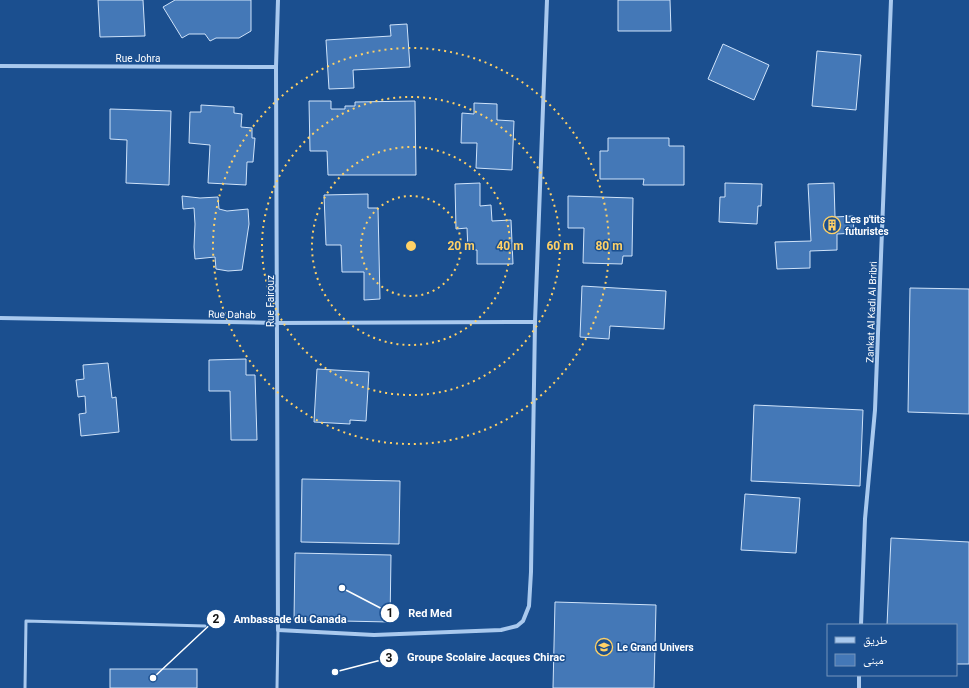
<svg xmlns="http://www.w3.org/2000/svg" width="969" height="688" font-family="Roboto,'Noto Naskh Arabic',sans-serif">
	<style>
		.building { fill: #4478b7; stroke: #cfe3fa }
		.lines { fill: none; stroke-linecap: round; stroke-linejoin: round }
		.service { stroke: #a9c9ee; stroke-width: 3 }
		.minor { stroke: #a9c9ee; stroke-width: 4 }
		.ring { fill: none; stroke: #ffd166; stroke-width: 2; stroke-dasharray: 2 4 }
		.labels { text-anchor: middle; stroke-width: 3; stroke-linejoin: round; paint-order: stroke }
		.street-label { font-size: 10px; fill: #fff; stroke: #1b4f8f }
		.poi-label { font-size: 10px; font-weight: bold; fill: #fff; stroke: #1b4f8f; text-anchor: start }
		.centre { fill: #ffd166; stroke: #1b4f8f; stroke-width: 2 }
		.ring-label { font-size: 12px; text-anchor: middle; font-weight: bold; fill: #ffd166; stroke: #1b4f8f; stroke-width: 3; stroke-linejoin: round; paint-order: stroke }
		.leader { fill: none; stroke: #fff; stroke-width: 1.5 }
		.callout-dot { fill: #fff; stroke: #1b4f8f; stroke-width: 1.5 }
		.mark-label { font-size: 12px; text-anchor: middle; font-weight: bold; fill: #111 }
		.callout-label { font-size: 11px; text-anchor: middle; font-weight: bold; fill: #fff; stroke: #1b4f8f; stroke-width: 3; stroke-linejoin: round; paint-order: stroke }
	</style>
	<rect width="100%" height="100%" fill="#1b4f8f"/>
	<!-- building -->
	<g class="building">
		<path d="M98 0H143L145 36 100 37Z"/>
		<path d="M175 0H251V31L239 38H216L210 41 205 34H189L182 38 163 7Z"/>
		<path d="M618 0H670L671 31H618Z"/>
		<path d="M407 24 410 67 353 70 354 88 329 89 326 40 391 36 390 25Z"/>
		<path d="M723 44 769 65 754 100 708 79Z"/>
		<path d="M817 51 861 55 856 110 812 106Z"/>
		<path d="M309 101H331V109H345V106H355V102L415 101 416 175H328L327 151H310Z"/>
		<path d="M474 103 497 104V120L514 121 512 170 476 168 477 143H461L462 113 474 114Z"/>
		<path d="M201 105 234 107V113L242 114 241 127 252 128V138H255L253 162H247L246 185 208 183 210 145 189 143 190 112H201Z"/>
		<path d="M110 109 171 111 169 185 126 183 127 140 110 139Z"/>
		<path d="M608 138H669V146H684V185H643L644 179H600V151H608Z"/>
		<path d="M480 183V206L491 205 492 221 511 220 513 264H477V250H468L467 228 456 229 455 184Z"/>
		<path d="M725 183 762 184 761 206H758L757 224 719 222 720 197H725Z"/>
		<path d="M834 183 835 217 853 216 854 233 837 234V250L810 251V268L777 269 775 242 811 241 808 184Z"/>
		<path d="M368 194V208H378L380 299 364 300V272H342L341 245H326L324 195Z"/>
		<path d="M182 196 200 198 218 197 219 209 227 211 248 209 249 224 242 270 228 271 216 269 215 257 195 259 194 247 195 224 194 208 183 209Z"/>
		<path d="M568 196 633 198 632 256H623L622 264 583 263 584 228H568Z"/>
		<path d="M582 286 666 291 664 329 610 326 609 339 580 337Z"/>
		<path d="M910 288 969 289V414L908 412Z"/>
		<path d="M246 359V375H255L257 440H231L230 391H209V360Z"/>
		<path d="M108 363 112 398 116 397 119 432 81 436 79 414 86 413 85 396 78 397 76 380 84 379 83 365Z"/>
		<path d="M317 369 369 372 366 421 350 420V424L314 422Z"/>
		<path d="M754 405 863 410 860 486 751 481Z"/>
		<path d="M302 479 400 481 399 544 301 542Z"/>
		<path d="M745 494 800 498 796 553 741 550Z"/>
		<path d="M891 538 969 542V664H956V625H887Z"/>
		<path d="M295 553 391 555 390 622 294 620Z"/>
		<path d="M555 602 656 605 654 688H553Z"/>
		<rect x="110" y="669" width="87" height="19"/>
	</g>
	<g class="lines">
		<!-- service -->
		<g class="service">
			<path d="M25 688 26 621 205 626"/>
			<path d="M277 688 278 630"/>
		</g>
		<!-- minor -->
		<g class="minor">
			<path d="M278 0 276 67 278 630 374 635 501 630 517 626 523 621 529 606 531 572 535 322 547 0"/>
			<path d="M0 66 276 67"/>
			<path d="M0 318 278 323 535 322"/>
			<path d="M861 625 865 519 875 410 891 0"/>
			<path d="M859 688V675"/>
		</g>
	</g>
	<!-- distance rings -->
	<g class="ring">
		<circle cx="411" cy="246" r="50"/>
		<circle cx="411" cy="246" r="99"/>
		<circle cx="411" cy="246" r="149"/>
		<circle cx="411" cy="246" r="198"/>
	</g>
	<!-- icons -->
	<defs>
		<g id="building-ring" transform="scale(0.9)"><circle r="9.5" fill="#1b4f8f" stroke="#ffd166" stroke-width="1.5"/><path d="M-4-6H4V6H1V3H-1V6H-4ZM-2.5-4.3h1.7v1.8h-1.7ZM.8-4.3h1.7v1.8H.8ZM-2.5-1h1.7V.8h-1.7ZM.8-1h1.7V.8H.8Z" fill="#ffd166"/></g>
		<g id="university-ring" transform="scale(0.9)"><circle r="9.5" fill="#1b4f8f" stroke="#ffd166" stroke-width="1.5"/><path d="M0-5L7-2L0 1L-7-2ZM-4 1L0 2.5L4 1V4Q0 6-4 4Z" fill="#ffd166"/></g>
	</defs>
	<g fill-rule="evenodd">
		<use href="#building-ring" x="832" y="225"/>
		<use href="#university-ring" x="604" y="647"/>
	</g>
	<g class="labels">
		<!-- street labels -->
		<g class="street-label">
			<text x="138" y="62">Rue Johra</text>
			<text transform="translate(270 301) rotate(-90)" y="4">Rue Fairouz</text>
			<text transform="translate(871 312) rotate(-88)" y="4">Zankat Al Kadi Al Bribri</text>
			<text transform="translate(232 314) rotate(1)" y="4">Rue Dahab</text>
		</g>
		<!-- poi labels -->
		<g class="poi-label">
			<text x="845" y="223">Les p'tits<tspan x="845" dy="12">futuristes</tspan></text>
			<text x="617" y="651">Le Grand Univers</text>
		</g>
	</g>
	<circle cx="411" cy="246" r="6" class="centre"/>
	<g class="ring-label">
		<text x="461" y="250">20 m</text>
		<text x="510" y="250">40 m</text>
		<text x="560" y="250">60 m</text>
		<text x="609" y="250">80 m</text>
	</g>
	<!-- callouts -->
	<path class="leader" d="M342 588L390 613M153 678L216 619M335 672L389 658"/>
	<g class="callout-dot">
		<circle cx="342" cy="588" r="4"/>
		<circle cx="153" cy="678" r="4"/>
		<circle cx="335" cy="672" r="4"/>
		<circle cx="390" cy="613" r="10"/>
		<circle cx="216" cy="619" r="10"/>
		<circle cx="389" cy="658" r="10"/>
	</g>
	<g class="mark-label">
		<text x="390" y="617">1</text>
		<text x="216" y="623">2</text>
		<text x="389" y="662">3</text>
	</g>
	<g class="callout-label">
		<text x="430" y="617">Red Med</text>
		<text x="290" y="623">Ambassade du Canada</text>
		<text x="486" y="661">Groupe Scolaire Jacques Chirac</text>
	</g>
	<!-- legend -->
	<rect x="827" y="624" width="130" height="52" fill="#1b4f8f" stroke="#7695bc"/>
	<rect x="835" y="637" width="20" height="6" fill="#a9c9ee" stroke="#7695bc"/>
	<text x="863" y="644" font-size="12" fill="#ffffff">طريق</text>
	<rect x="835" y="654" width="20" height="12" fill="#4478b7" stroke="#7695bc"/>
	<text x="863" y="664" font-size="12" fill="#ffffff">مبنى</text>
</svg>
